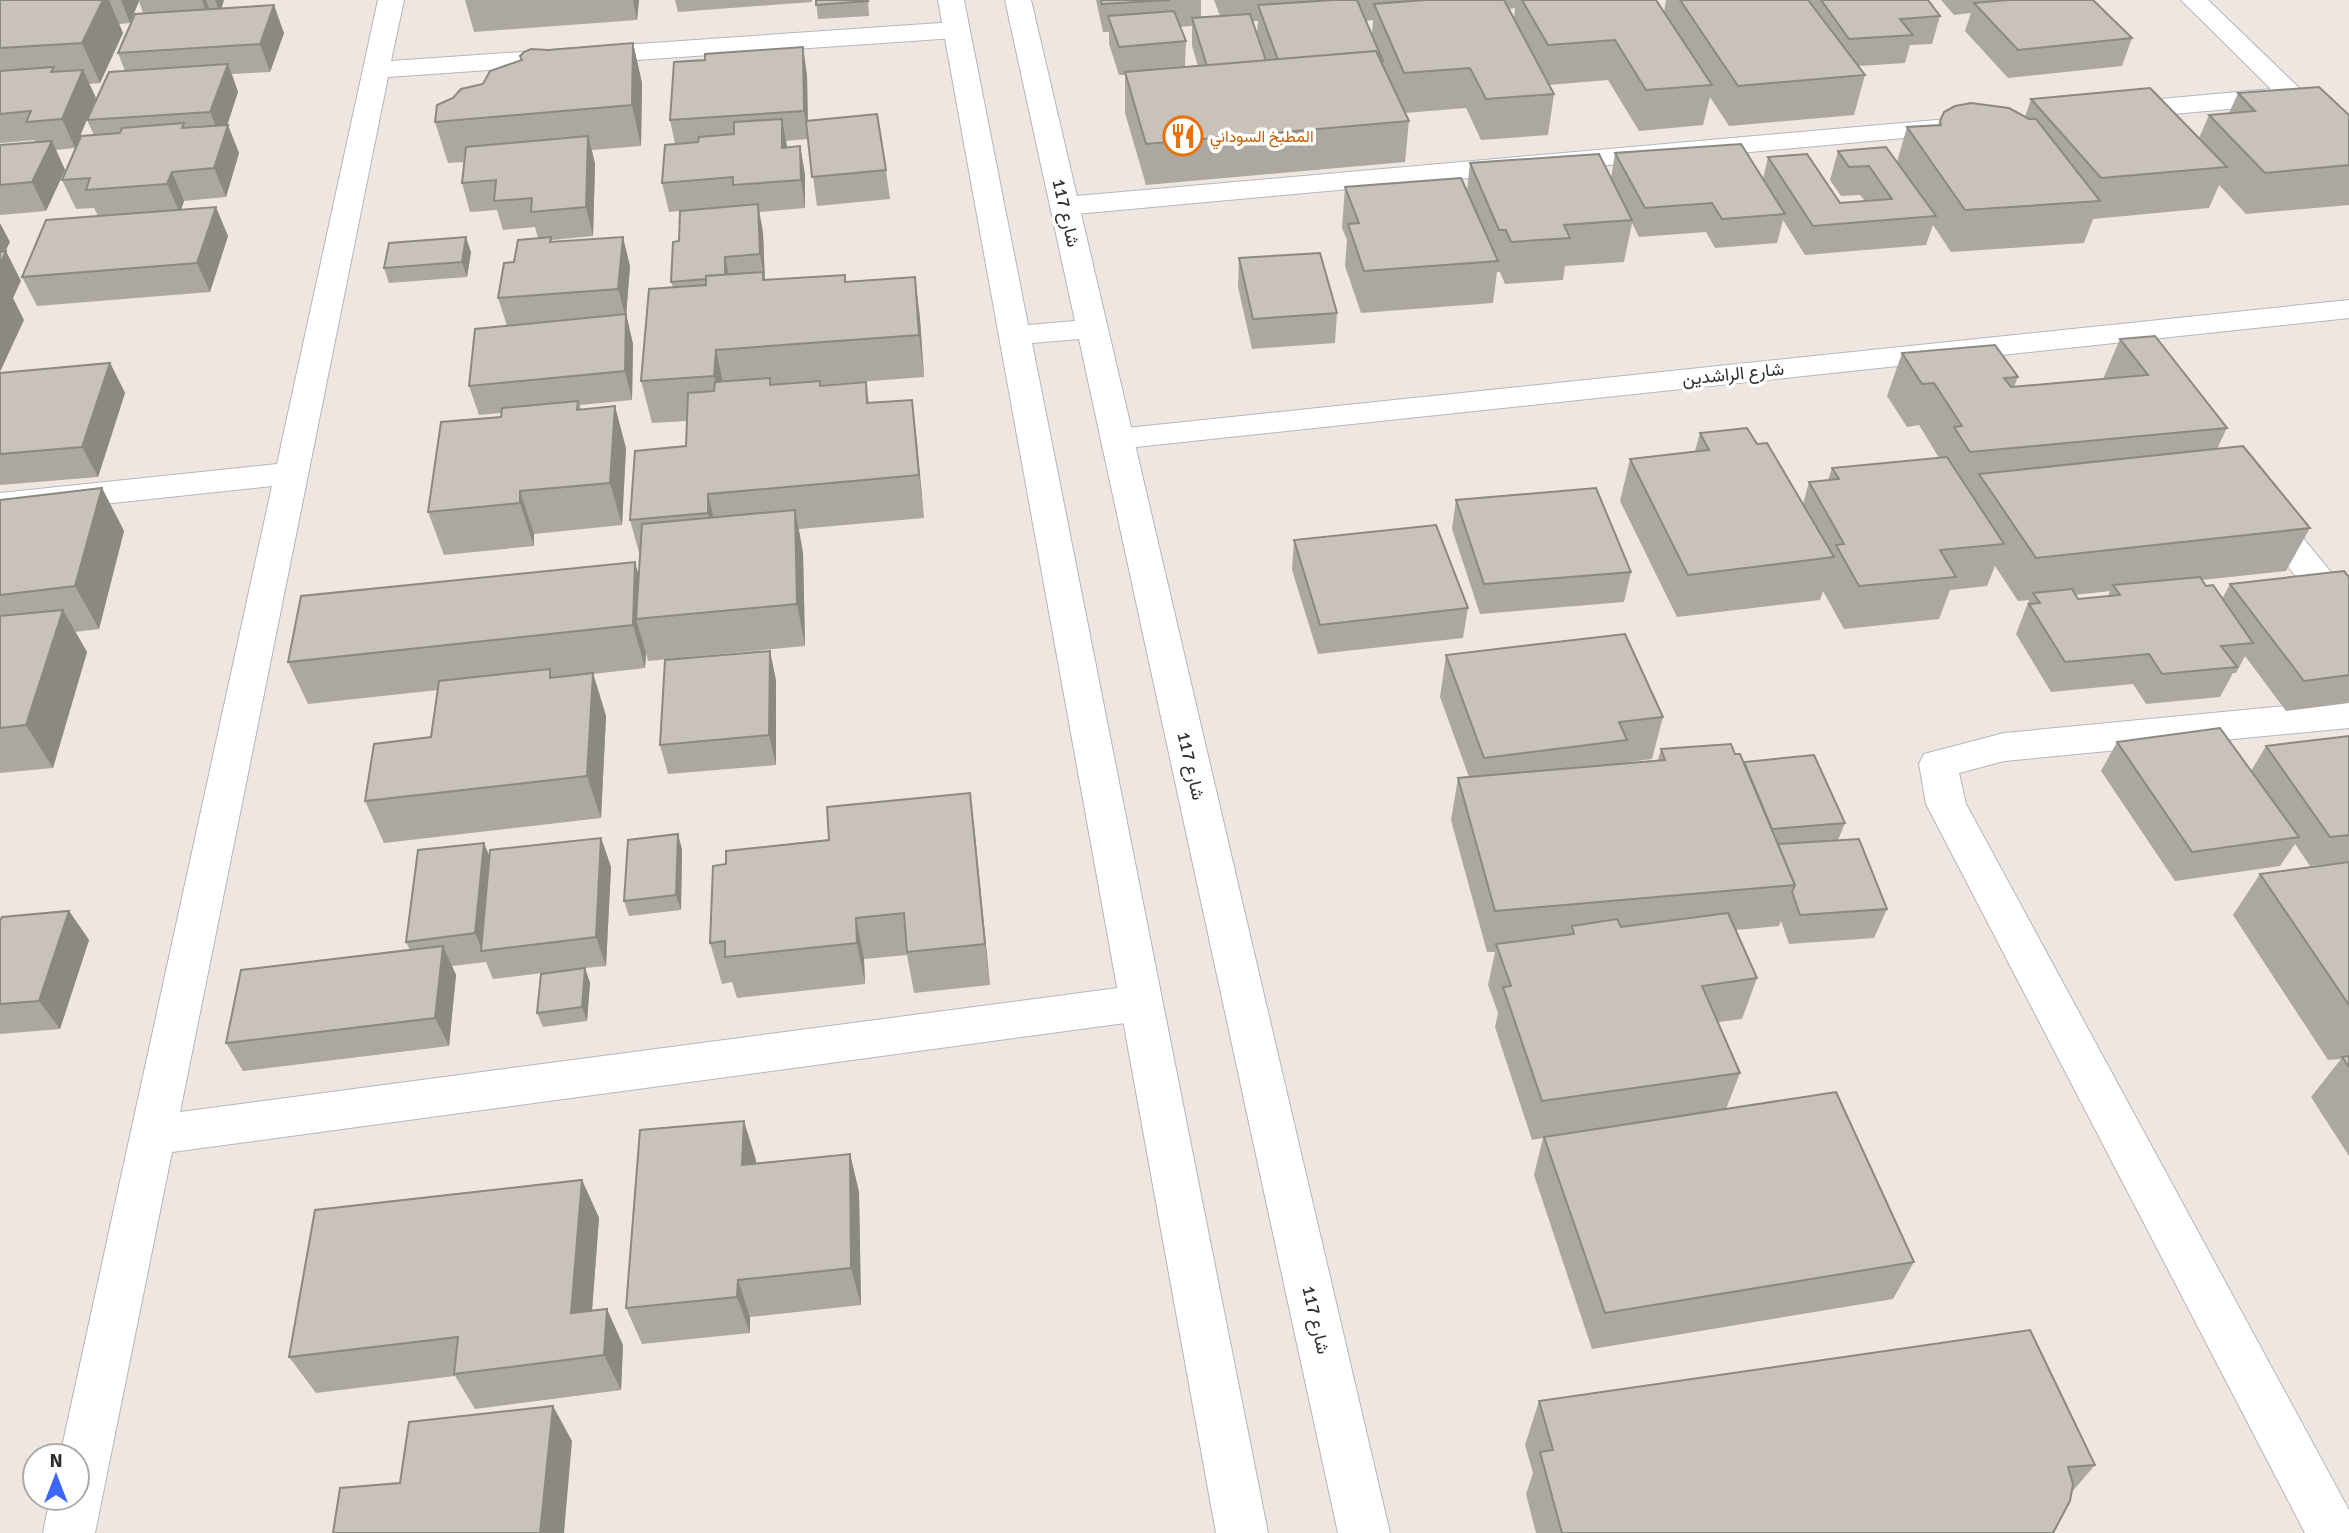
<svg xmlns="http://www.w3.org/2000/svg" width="2349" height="1533" font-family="Signika,Vazirmatn,sans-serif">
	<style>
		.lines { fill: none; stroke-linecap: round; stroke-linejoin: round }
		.street-casing { stroke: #b3b6c1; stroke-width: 2 }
		.secondary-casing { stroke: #b3b6c1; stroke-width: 2 }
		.street { fill: #fff; fill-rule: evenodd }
		.secondary { fill: #fff; fill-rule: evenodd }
		.wall { fill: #aca7a0; fill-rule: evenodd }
		.shaded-wall { fill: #8c8882 }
		.building { fill: #c8c2ba; stroke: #8c8882; stroke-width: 2 }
		.labels { text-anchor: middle; stroke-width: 7; stroke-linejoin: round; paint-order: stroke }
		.far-food-label { font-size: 16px; fill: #c56008; stroke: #fff; text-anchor: start }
		.street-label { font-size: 18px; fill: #2d2d2d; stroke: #fff }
	</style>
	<rect width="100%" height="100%" fill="#efe7df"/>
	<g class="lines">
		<!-- street casing -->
		<g class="street-casing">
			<g id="street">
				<path d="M378 0H404L391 61 955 22 964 25 968 30 964 35 955 38 388 77 180 1112 1140 985 1155 991 1161 1003 1155 1015 1140 1021 172 1152 95 1533H43L50 1498H77V1456H60L272 486 0 515V493L277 464Z"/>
				<path d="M2181 0H2208L2349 136V159L2339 157 2286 104 2116 119 2106 117 2103 111 2106 105 2116 103 2271 89Z"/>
				<path d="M1959 118 1969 120 1973 126 1969 132 1065 215 1055 212 1051 206 1055 200 1065 197Z"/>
				<path d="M2349 300V318L1117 449 1105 446 1101 439 1105 432 1117 429Z"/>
				<path d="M2264 502 2276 505 2349 594V630L2336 627 2252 521 2247 513 2252 505Z"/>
				<path d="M2349 700V728L2004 761 1959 773 1966 804 2349 1510V1533H2305L1926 804 1919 764 1924 754 2004 733Z"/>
			</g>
		</g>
		<!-- secondary casing -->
		<g class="secondary-casing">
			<path id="secondary" d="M938 0H964L1028 325 1075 321 1005 0H1031L1390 1533H1338L1079 339 1032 343 1268 1533H1216Z"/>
		</g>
		<!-- street -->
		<use href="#street" class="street"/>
		<!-- secondary -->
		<use href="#secondary" class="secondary"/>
	</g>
	<!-- wall -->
	<g class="wall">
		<path d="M0 0H224L221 8 284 33 270 72 232 74 238 92 227 125 239 153 226 197 184 201 181 210 228 236 210 292 37 306 22 277 98 216 94 208 76 209 62 180 94 135 87 120 125 71 118 53 143 13 139 1 130 23 119 24 123 33 100 83 89 84 96 98 75 148 56 150 65 170 46 211 0 215V145L35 142V140L0 143Z"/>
		<path d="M465 0H639L637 20 474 32Z"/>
		<path d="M675 0H812V2L678 12Z"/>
		<path d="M816 0H868L869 16 818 19Z"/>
		<path d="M1096 0H1201V17L1220 16 1214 0H1316V1L1333 0H1656L1664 12 1666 0H1928L1940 16 1932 44 1910 45 1905 63 1859 66 1865 75 1854 115 1729 126 1710 97 1703 125 1639 131 1608 80 1549 85 1554 94 1548 135 1481 140 1466 108 1405 113 1409 121 1405 162 1146 185 1125 113V75H1119L1109 44V32H1103ZM1515 8 1514 18 1509 9ZM1373 20 1372 35 1366 21ZM1253 21H1258L1257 33 1267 61ZM1192 26V46L1198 66 1185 67 1186 41 1180 27Z"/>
		<path d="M1941 0H2093L2132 38 2122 66 2008 78 1965 31 1971 13 1954 15Z"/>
		<path d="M633 43 642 83 641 146 592 150 595 164 593 236 552 240V242L630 266 626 314 633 344 632 400 580 405 581 409 626 448 622 525 534 534V546L444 555 428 512 501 417V413L479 415 469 386 507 326 498 298 514 262 538 238 535 227 503 230 497 210 470 212 462 183 464 162 448 163 435 122 483 84 521 60 520 56 548 50Z"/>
		<path d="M807 75 808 121 886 170 890 199 817 206 808 139 786 141 787 147 800 146 805 175V208L759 212 763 233 765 280 845 275 846 282 915 277 920 319 924 377 820 385 866 382 869 403 912 400 924 518 799 529 803 553 805 646 648 661 646 653 645 668 593 674 606 716 601 818 384 843 365 801 431 737 438 690 308 704 288 662 639 574 640 556 630 520 686 446 687 421 652 423 641 381 673 287 671 282 679 241 711 208 669 212 662 183 675 144 670 120Z"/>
		<path d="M2238 93 2349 115V205L2246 214 2219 185 2209 208 2093 219 2084 243 1951 252 1933 225 1926 245 1805 255 1783 220 1777 243 1715 248 1706 232 1639 237 1632 223 1624 262 1565 266 1563 280 1505 284 1500 272H1497L1493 303 1361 313 1345 266 1347 240 1342 228 1345 187 1467 191 1470 163 1611 178 1615 153 1763 179 1768 157 1840 203 1865 201 1860 195 1841 196 1830 180 1838 151 1897 162 1907 127 1938 125 1940 121 2025 117 2031 99 2199 138 2209 115 2229 113Z"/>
		<path d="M471 252 467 277 389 283 384 268Z"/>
		<path d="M1239 258 1337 313 1335 343 1252 349 1238 287Z"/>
		<path d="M2120 339 2227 428 2217 449 2310 528 2286 571 2202 580 2206 586 2222 599 2230 584 2349 577V703L2286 711 2245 656 2236 673H2233L2220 697 2146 704 2133 684 2051 692 2016 634 2029 600 2018 601 1995 566 1987 586 1950 590 1939 619 1844 629 1823 591 1820 600 1677 617 1620 501 1630 459 1695 451 1700 433 1757 444 1803 504 1809 482 1828 480 1832 468 1939 458 1919 425 1907 427 1887 396 1902 353 2018 377 2014 387 2103 379ZM2110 591 2108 596 2078 599 2075 595Z"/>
		<path d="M110 363 125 393 98 477 0 485V373Z"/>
		<path d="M102 488 124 531 99 629 75 632 87 652 53 768 0 773V500Z"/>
		<path d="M1456 500 1631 572 1624 602 1480 614 1452 529Z"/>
		<path d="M1294 540 1468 608 1463 638 1318 654 1292 570Z"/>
		<path d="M1446 655 1663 717 1652 759 1621 763 1658 760 1661 749 1735 754 1744 762 1845 823 1838 840 1887 909 1874 938 1789 944 1781 921 1779 926 1736 930 1757 978 1742 1019 1718 1022 1740 1073 1726 1109 1914 1262 1893 1299 1592 1349 1534 1175 1543 1138 1532 1140 1495 1027 1498 1013 1488 985 1495 952H1487L1451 820 1458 778 1469 777 1440 697Z"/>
		<path d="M776 680V765L668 774 660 745Z"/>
		<path d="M2349 736V862L2310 866 2295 844 2280 866 2175 881 2101 771 2117 742 2251 771 2266 746Z"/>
		<path d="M970 793 990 985 914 993 907 955 864 959 865 984 737 998 732 982 722 984 710 943 726 864 829 840Z"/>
		<path d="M601 838 611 867 606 966 585 968 590 983 587 1021 543 1027 537 1013 558 971 493 979 486 962 452 966 456 975 449 1046 243 1071 226 1043 410 950 406 942 490 857Z"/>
		<path d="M682 849 681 910 629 916 624 901Z"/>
		<path d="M2349 862V1156L2311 1097 2341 1059 2328 1060 2233 915 2260 874Z"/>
		<path d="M69 911 89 940 60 1029 0 1034V921Z"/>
		<path d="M850 1154 859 1192 861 1305 750 1317V1333L642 1344 626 1308 756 1160V1163Z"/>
		<path d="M582 1180 599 1218 592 1311 623 1345 621 1390 475 1409 455 1376 316 1393 289 1357Z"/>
		<path d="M1539 1401 2095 1465 2071 1493 2053 1533H1536L1526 1494 1533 1473 1525 1445Z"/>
	</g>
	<!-- shaded-wall -->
	<g class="shaded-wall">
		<path d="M103 0H109L123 33 100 83 82 43Z"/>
		<path d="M121 0H138L139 1 130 23Z"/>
		<path d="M202 0H206L211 13 209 19Z"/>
		<path d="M215 0H224L220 13Z"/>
		<path d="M633 0H639L637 20Z"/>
		<path d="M274 5 284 33 270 72 260 44Z"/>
		<path d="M633 43 642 83 641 146 632 105Z"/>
		<path d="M803 47 807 75 808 139 804 111Z"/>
		<path d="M228 64 238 92 222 141 210 112Z"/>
		<path d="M83 70 96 98 75 148 62 119Z"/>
		<path d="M782 119 787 147 782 148Z"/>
		<path d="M228 125 239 153 226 197 214 168Z"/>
		<path d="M588 136 595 164 593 236 586 207Z"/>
		<path d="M52 141 65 170 46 211 32 182Z"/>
		<path d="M800 146 805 175V208L801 180Z"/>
		<path d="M172 172 184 201 180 213 167 184Z"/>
		<path d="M758 204 763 233 765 283 760 254Z"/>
		<path d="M216 207 228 236 210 292 197 263Z"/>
		<path d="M0 223 10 242 0 262Z"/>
		<path d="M466 237 471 252 467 277 462 262Z"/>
		<path d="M623 237 630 266 626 318 618 289Z"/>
		<path d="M6 251 21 281 13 298 24 320 0 372V264Z"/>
		<path d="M725 257 731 286 725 278Z"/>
		<path d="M915 277 920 319 924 377 919 335Z"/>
		<path d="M626 314 633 344 632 400 625 371Z"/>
		<path d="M716 350 725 392 723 418 714 376Z"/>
		<path d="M110 363 125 393 98 477 82 447Z"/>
		<path d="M912 400 917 442 924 518 919 475Z"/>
		<path d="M615 406 626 448 622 525 610 483Z"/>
		<path d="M102 488 124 531 99 629 75 586Z"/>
		<path d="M520 491 534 534V546L520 503Z"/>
		<path d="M708 494 718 537V555L708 513Z"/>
		<path d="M795 510 803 553 805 646 797 604Z"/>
		<path d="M635 562 647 604 636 619 646 653 645 668 633 625Z"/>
		<path d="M63 610 87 652 53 768 26 725Z"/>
		<path d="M770 651 776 680V765L769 735Z"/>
		<path d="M593 673 606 716 601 818 587 776Z"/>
		<path d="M970 793 975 835 990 985 985 944Z"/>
		<path d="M678 834 682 849 681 910 676 895Z"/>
		<path d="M601 838 611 867 606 966 596 937Z"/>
		<path d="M484 843 496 872 482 950 475 933Z"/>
		<path d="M69 911 89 940 60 1029 39 1001Z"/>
		<path d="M856 918 864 959 865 984 857 943Z"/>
		<path d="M443 946 456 975 449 1046 435 1018Z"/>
		<path d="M585 968 590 983 587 1021 582 1007Z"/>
		<path d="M744 1121 756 1160 754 1203 742 1165Z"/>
		<path d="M850 1154 859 1192 861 1305 851 1268Z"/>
		<path d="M582 1180 599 1218 589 1349 571 1313Z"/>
		<path d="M738 1280 750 1317V1333L737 1297Z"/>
		<path d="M607 1309 623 1345 621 1390 604 1355Z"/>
		<path d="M553 1406 572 1441 564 1533H540Z"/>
	</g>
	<!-- building -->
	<g class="building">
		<path d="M0 0H103L82 43 0 48Z"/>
		<path d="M816 0H867L868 1 816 5Z"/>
		<path d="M1101 0H1170L1102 4Z"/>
		<path d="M1333 0H1357L1383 61H1381L1376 51 1278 60 1258 5Z"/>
		<path d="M1425 0H1504L1554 94 1486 99 1470 68 1404 73 1374 4Z"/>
		<path d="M1522 0H1656L1712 85 1646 90 1615 40 1548 45Z"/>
		<path d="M1680 0H1808L1865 75 1738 86Z"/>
		<path d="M1821 0H1928L1940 16 1900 19 1913 35 1849 39Z"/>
		<path d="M2008 0H2093L2132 38 2018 50 1974 3Z"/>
		<path d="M274 5 260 44 118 53 135 14Z"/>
		<path d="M1174 11 1186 41 1119 47 1108 16Z"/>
		<path d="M1250 14 1266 61 1207 66 1192 18Z"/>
		<path d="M633 43 632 105 435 122 437 105 453 98 461 89 483 84 490 71 522 60 520 56 524 52 531 49 548 50Z"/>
		<path d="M803 47 804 111 670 120 674 62 705 60V54Z"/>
		<path d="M1376 51 1409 121 1146 144 1125 72Z"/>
		<path d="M228 64 210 112 87 120 109 72Z"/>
		<path d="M54 67 51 72 83 70 62 119 26 122 31 111 0 114V71Z"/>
		<path d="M2319 87 2349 115V165L2265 173 2209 115 2255 111 2238 93Z"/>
		<path d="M2150 88 2227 167 2101 178 2031 99Z"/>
		<path d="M1971 103 2009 108 2029 119H2036L2100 201 1965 210 1907 127 1941 125 1940 121 1944 112 1955 106Z"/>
		<path d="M877 114 886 170 812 177 806 121Z"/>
		<path d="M782 119V148L800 146 801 180 733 185V177L662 183 665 145 698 142 699 137 734 134V122Z"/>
		<path d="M184 123 182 128 228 125 214 168 172 172 167 184 86 190 90 178 62 180 81 136 120 133 122 128Z"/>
		<path d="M588 136 586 207 531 212 532 198 494 201 496 180 462 183 466 147Z"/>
		<path d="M52 141 32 182 0 185V145Z"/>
		<path d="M1741 144 1785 214 1722 219 1712 203 1645 208 1615 153Z"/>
		<path d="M1886 147 1936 216 1813 226 1768 157 1807 154 1840 203 1892 199 1869 166 1849 167 1838 151Z"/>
		<path d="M1599 154 1632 220 1564 225 1570 238 1511 242 1506 230H1499L1470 163Z"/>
		<path d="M1461 178 1498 261 1364 271 1348 224 1359 223 1345 187Z"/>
		<path d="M758 204 760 254 725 257V275L706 276V279L671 282 673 242 679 241 680 211Z"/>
		<path d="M216 207 197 263 22 277 46 220Z"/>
		<path d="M466 237 462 262 384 268 389 243Z"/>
		<path d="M551 237 550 242 623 237 618 289 498 298 504 263 514 262 518 240Z"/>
		<path d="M6 251 0 264V252Z"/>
		<path d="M1320 253 1337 313 1253 319 1239 258Z"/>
		<path d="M763 272V280L845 275V282L915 277 919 335 716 350 714 376 641 381 649 289 706 285V276Z"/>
		<path d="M626 314 625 371 469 386 475 329Z"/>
		<path d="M2155 336 2227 428 1970 452 1954 427 1962 426 1934 383 1922 384 1902 353 1995 345 2018 377 2004 378 2011 387 2148 375 2120 339Z"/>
		<path d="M110 363 82 447 0 454V373Z"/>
		<path d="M770 378V385L820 381V386L866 382 867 403 912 400 919 475 708 494V513L630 520 635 451 686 446 688 393 714 391 715 382Z"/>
		<path d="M578 401 577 410 615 406 610 483 520 491V503L428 512 441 422 501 417 502 408Z"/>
		<path d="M1747 428 1757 444 1767 443 1834 557 1688 575 1630 459 1709 450 1700 433Z"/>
		<path d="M2243 446 2310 528 2036 558 1979 474Z"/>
		<path d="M1947 457 2004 544 1940 550 1956 577 1859 586 1836 545 1844 544 1809 482 1839 479 1832 468Z"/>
		<path d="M102 488 75 586 0 595V500Z"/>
		<path d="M1596 488 1631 572 1484 584 1456 500Z"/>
		<path d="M795 510 797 604 636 619 642 524Z"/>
		<path d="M1436 525 1468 608 1320 625 1294 540Z"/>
		<path d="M635 562 633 625 288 662 301 596Z"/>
		<path d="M2344 571 2349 577V675L2304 681 2230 584Z"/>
		<path d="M2200 577 2206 586 2213 585 2253 643 2221 646 2237 667 2162 674 2149 654 2065 662 2029 604 2040 603 2033 593 2072 589 2078 599 2120 595 2113 585Z"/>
		<path d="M63 610 26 725 0 728V616Z"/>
		<path d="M1625 634 1663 717 1619 722 1627 740 1484 758 1446 655Z"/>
		<path d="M770 651 769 735 660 745 665 660Z"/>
		<path d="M550 669V678L593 673 587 776 365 801 374 744 431 737 439 681Z"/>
		<path d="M2220 728 2299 837 2192 852 2117 742Z"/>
		<path d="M2349 736V835L2330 837 2266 746Z"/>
		<path d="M1731 744 1735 754H1740L1795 885 1495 911 1458 778 1665 760 1661 749Z"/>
		<path d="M1814 755 1845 823 1772 829 1744 762Z"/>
		<path d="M970 793 985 944 907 952 904 913 856 918 857 943 725 957V941L710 943 713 866 726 864V851L829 840 827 807Z"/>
		<path d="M678 834 676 895 624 901 628 840Z"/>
		<path d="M601 838 596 937 481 951 490 850Z"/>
		<path d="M1859 839 1887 909 1800 915 1792 892 1795 885 1778 844Z"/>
		<path d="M484 843 475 933 406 942 418 850Z"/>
		<path d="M2349 862V1005L2260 874Z"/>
		<path d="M69 911 39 1001 0 1004V921L2 917Z"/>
		<path d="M1728 913 1757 978 1702 986 1740 1073 1542 1101 1503 987 1511 986 1496 944 1574 934 1572 926 1617 919 1621 927Z"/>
		<path d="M443 946 435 1018 226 1043 241 970Z"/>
		<path d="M585 968 582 1007 537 1013 541 974Z"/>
		<path d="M2349 1056V1067L2342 1057Z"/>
		<path d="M1836 1092 1914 1262 1605 1313 1544 1137Z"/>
		<path d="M744 1121 742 1165 850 1154 851 1268 738 1280 737 1297 626 1308 640 1130Z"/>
		<path d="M582 1180 571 1313 607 1309 604 1355 454 1374 458 1337 289 1357 315 1210Z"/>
		<path d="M2030 1330 2095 1465 2068 1467 2073 1484 2070 1501 2053 1533H1562L1540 1452 1553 1450 1539 1401Z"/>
		<path d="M553 1406 540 1533H333L340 1488 400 1483 409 1422Z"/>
	</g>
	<!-- icons -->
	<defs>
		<g id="restaurant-ring" transform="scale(2.0125)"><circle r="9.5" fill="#fff" stroke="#e8710a" stroke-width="1.5"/><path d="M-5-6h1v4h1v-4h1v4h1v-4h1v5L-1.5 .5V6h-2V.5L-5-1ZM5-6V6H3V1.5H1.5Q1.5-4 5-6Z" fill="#e8710a"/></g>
	</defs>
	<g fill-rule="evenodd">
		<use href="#restaurant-ring" x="1183" y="136"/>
	</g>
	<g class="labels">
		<!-- far-food labels -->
		<g class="far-food-label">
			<text x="1210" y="142">المطبخ السوداني</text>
		</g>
		<!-- street labels -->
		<g class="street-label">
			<text transform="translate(1066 213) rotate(77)" y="6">شارع 117</text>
			<text transform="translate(1733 374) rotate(-6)" y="6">شارع الراشدين</text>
			<text transform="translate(1191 766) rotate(77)" y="6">شارع 117</text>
			<text transform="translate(1316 1320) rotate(77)" y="6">شارع 117</text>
		</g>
	</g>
	<!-- north arrow -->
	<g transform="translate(56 1477)"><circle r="33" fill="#ffffff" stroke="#ababab" stroke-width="2"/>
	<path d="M0-5L12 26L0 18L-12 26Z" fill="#3b67ff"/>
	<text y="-10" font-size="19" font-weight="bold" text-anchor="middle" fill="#2d2d2d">N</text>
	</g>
</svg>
